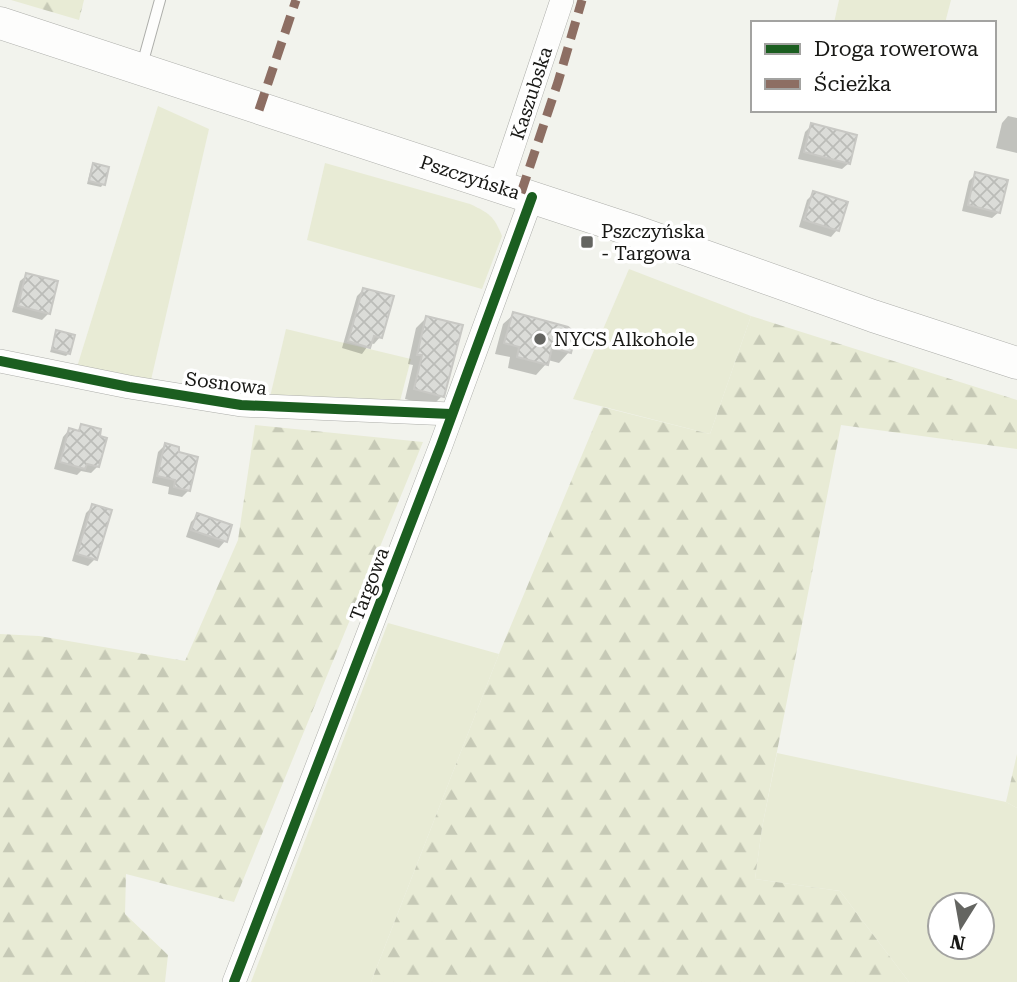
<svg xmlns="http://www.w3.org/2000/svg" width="1017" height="982" font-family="'Roboto Serif',serif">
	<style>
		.grass { fill: #e8ebd5; fill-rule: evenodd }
		.forest { fill: url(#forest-firs) }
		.shadow { fill: #0003 }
		.building { fill: url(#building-cross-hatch); stroke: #c8c8c4; stroke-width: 2 }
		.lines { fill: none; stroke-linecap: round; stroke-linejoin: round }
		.service-casing { stroke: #adaeaa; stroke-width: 12 }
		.minor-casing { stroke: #adaeaa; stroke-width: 24 }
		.secondary-casing { stroke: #adaeaa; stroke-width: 33 }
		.service { stroke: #fdfdfc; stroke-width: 10 }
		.minor { stroke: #fdfdfc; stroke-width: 23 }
		.secondary { stroke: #fdfdfc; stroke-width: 32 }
		.quiet { stroke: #8d6e63; stroke-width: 9; stroke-dasharray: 18 9; stroke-linecap: butt }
		.cycleway-casing { stroke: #fff; stroke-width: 15 }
		.cycleway { stroke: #1b5e20; stroke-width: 10 }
		.poi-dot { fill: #646561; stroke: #fff; stroke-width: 2.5 }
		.labels { text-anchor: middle; stroke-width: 7; stroke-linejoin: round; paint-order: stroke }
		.street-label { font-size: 19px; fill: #181815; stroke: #fff }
		.poi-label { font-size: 19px; fill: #181815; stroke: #fff; text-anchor: start }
	</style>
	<defs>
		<pattern id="forest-firs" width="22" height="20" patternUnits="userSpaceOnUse" patternTransform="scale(1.75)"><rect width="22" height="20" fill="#e8ebd5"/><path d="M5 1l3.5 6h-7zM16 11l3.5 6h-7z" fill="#c6c9b6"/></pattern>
		<pattern id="building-cross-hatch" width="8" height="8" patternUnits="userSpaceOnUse" patternTransform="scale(1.75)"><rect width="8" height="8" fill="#dbdcd8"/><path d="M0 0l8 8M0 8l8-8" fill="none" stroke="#bbbcb8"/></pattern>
	</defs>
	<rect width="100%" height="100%" fill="#f2f3ed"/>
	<!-- grass -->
	<g class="grass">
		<path d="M839 0H951L945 23H834Z"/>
		<path d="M158 106 209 129 151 380 77 367Z"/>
		<path d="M325 163 470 204C489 213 494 216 502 236L482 289 307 240Z"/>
		<path d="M629 269 751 316 710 434 573 399Z"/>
		<path d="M286 329 411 359 400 401 270 397Z"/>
		<path d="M388 623 499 654 371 982H251Z"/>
		<path d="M777 753 1006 802 1017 808V982H909L840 891 755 879 762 828ZM940 905H982V947H940Z"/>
	</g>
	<!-- forest -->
	<g class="forest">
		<path d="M11 0H84L79 20Z"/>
		<path d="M751 316 1017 400V449L841 425 762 828 755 879 840 891 909 982H371L499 654 602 407 710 434Z"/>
		<path d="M255 425 423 442 234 902 126 874 125 914 168 955 165 982H0V634L39 636 185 661 238 540Z"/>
		<path d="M1017 754V808L1006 802Z"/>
	</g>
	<!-- shadow -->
	<g class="shadow">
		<path d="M1008 116 1017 118V153L996 148 1002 123Z"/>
		<path d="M812 125 849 163 842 169 798 159 805 132Z"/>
		<path d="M93 165 103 184 101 187 87 184 91 168Z"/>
		<path d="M976 174 999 212 992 218 962 211 969 181Z"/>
		<path d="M814 193 837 230 831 237 799 227 807 200Z"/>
		<path d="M27 275 49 313 42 320 12 312 20 281Z"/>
		<path d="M363 290 380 337 374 344 370 343 362 354 342 348 357 296Z"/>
		<path d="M514 314 569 352 559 363 548 360 546 364 536 375 508 368 510 357 495 354 503 324Z"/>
		<path d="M426 318 442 396 432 406 405 399 413 365 408 364 416 328Z"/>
		<path d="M57 332 69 353 66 356 50 352Z"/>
		<path d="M82 426 98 466 91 473 81 471 77 475 54 469 63 437 69 430 76 432Z"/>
		<path d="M165 445 189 490 182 497 168 494 169 487 152 483 158 452Z"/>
		<path d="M93 506 95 559 88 566 72 561 86 513Z"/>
		<path d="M198 515 225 541 219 548 186 537 191 522Z"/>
	</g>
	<!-- building -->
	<g class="building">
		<path d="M811 123 857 135 850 164 804 152Z"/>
		<path d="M93 163 109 167 105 185 89 181Z"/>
		<path d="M975 172 1008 180 1000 213 968 205Z"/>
		<path d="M813 191 848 202 839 231 804 220Z"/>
		<path d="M26 273 58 281 50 314 18 306Z"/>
		<path d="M363 288 394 296 382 338 374 336 370 348 348 341Z"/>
		<path d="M513 312 568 327 576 334 571 353 552 348 548 365 517 357 519 347 504 343Z"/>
		<path d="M426 316 463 325 444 397 414 389 422 355H417Z"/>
		<path d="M56 330 75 335 70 354 52 349Z"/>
		<path d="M81 424 101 429 100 436 107 438 99 467 87 464 85 469 60 462 69 428 79 431Z"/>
		<path d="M165 443 179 447V452L198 457 190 491 174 487 175 480 157 476Z"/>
		<path d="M92 504 112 510 97 560 77 554Z"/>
		<path d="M197 513 232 525 227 542 191 530Z"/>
	</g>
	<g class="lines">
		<!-- service casing -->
		<g class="service-casing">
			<path id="service" d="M142 65 160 0"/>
		</g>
		<!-- minor casing -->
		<g class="minor-casing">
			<g id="minor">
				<path d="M500 186 562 0"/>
				<path d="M0 361 129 387 241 405 451 414"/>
				<path d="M234 982 441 445 532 197"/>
			</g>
		</g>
		<!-- secondary casing -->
		<g class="secondary-casing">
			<path id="secondary" d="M0 23 637 232 873 316 1017 363"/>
		</g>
		<!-- service -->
		<use href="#service" class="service"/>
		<!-- minor -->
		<use href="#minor" class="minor"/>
		<!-- secondary -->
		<use href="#secondary" class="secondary"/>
		<!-- quiet -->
		<g class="quiet">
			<path d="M259 110 296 0"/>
			<path d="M521 193 558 82 582 0"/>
		</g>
		<!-- cycleway casing -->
		<g class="cycleway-casing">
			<g id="cycleway">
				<path d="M0 361 129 387 241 405 451 414"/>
				<path d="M234 982 441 445 532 197"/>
			</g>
		</g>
		<!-- cycleway -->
		<use href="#cycleway" class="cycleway"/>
	</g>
	<!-- markers -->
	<g class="poi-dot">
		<rect x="580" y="235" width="14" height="14" rx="3.5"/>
		<circle cx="540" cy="339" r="7"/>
	</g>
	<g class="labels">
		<!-- street labels -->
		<g class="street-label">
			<text transform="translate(531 93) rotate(-72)" y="7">Kaszubska</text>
			<text transform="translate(470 177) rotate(18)" y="7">Pszczyńska</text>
			<text transform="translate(226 383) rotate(7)" y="7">Sosnowa</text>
			<text transform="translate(369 584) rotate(-69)" y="7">Targowa</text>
		</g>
		<!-- poi labels -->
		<g class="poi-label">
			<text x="601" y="238">Pszczyńska<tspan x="601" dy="22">- Targowa</tspan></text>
			<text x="554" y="346">NYCS Alkohole</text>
		</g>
	</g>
	<!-- legend -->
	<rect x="751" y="21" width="245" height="91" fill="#ffffff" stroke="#a3a3a1" stroke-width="2"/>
	<rect x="765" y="44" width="35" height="10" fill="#1b5e20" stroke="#a3a3a1" stroke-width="2"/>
	<text x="814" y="56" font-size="21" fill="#181815">Droga rowerowa</text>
	<rect x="765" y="79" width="35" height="10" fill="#8d6e63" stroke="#a3a3a1" stroke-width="2"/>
	<text x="814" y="91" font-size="21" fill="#181815">Ścieżka</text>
	<!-- north arrow -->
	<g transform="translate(961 926) rotate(191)"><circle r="33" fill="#ffffff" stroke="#a3a3a1" stroke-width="2"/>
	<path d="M0-5L12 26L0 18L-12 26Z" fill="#646561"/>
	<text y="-10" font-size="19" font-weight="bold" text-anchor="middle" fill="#181815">N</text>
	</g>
</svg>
